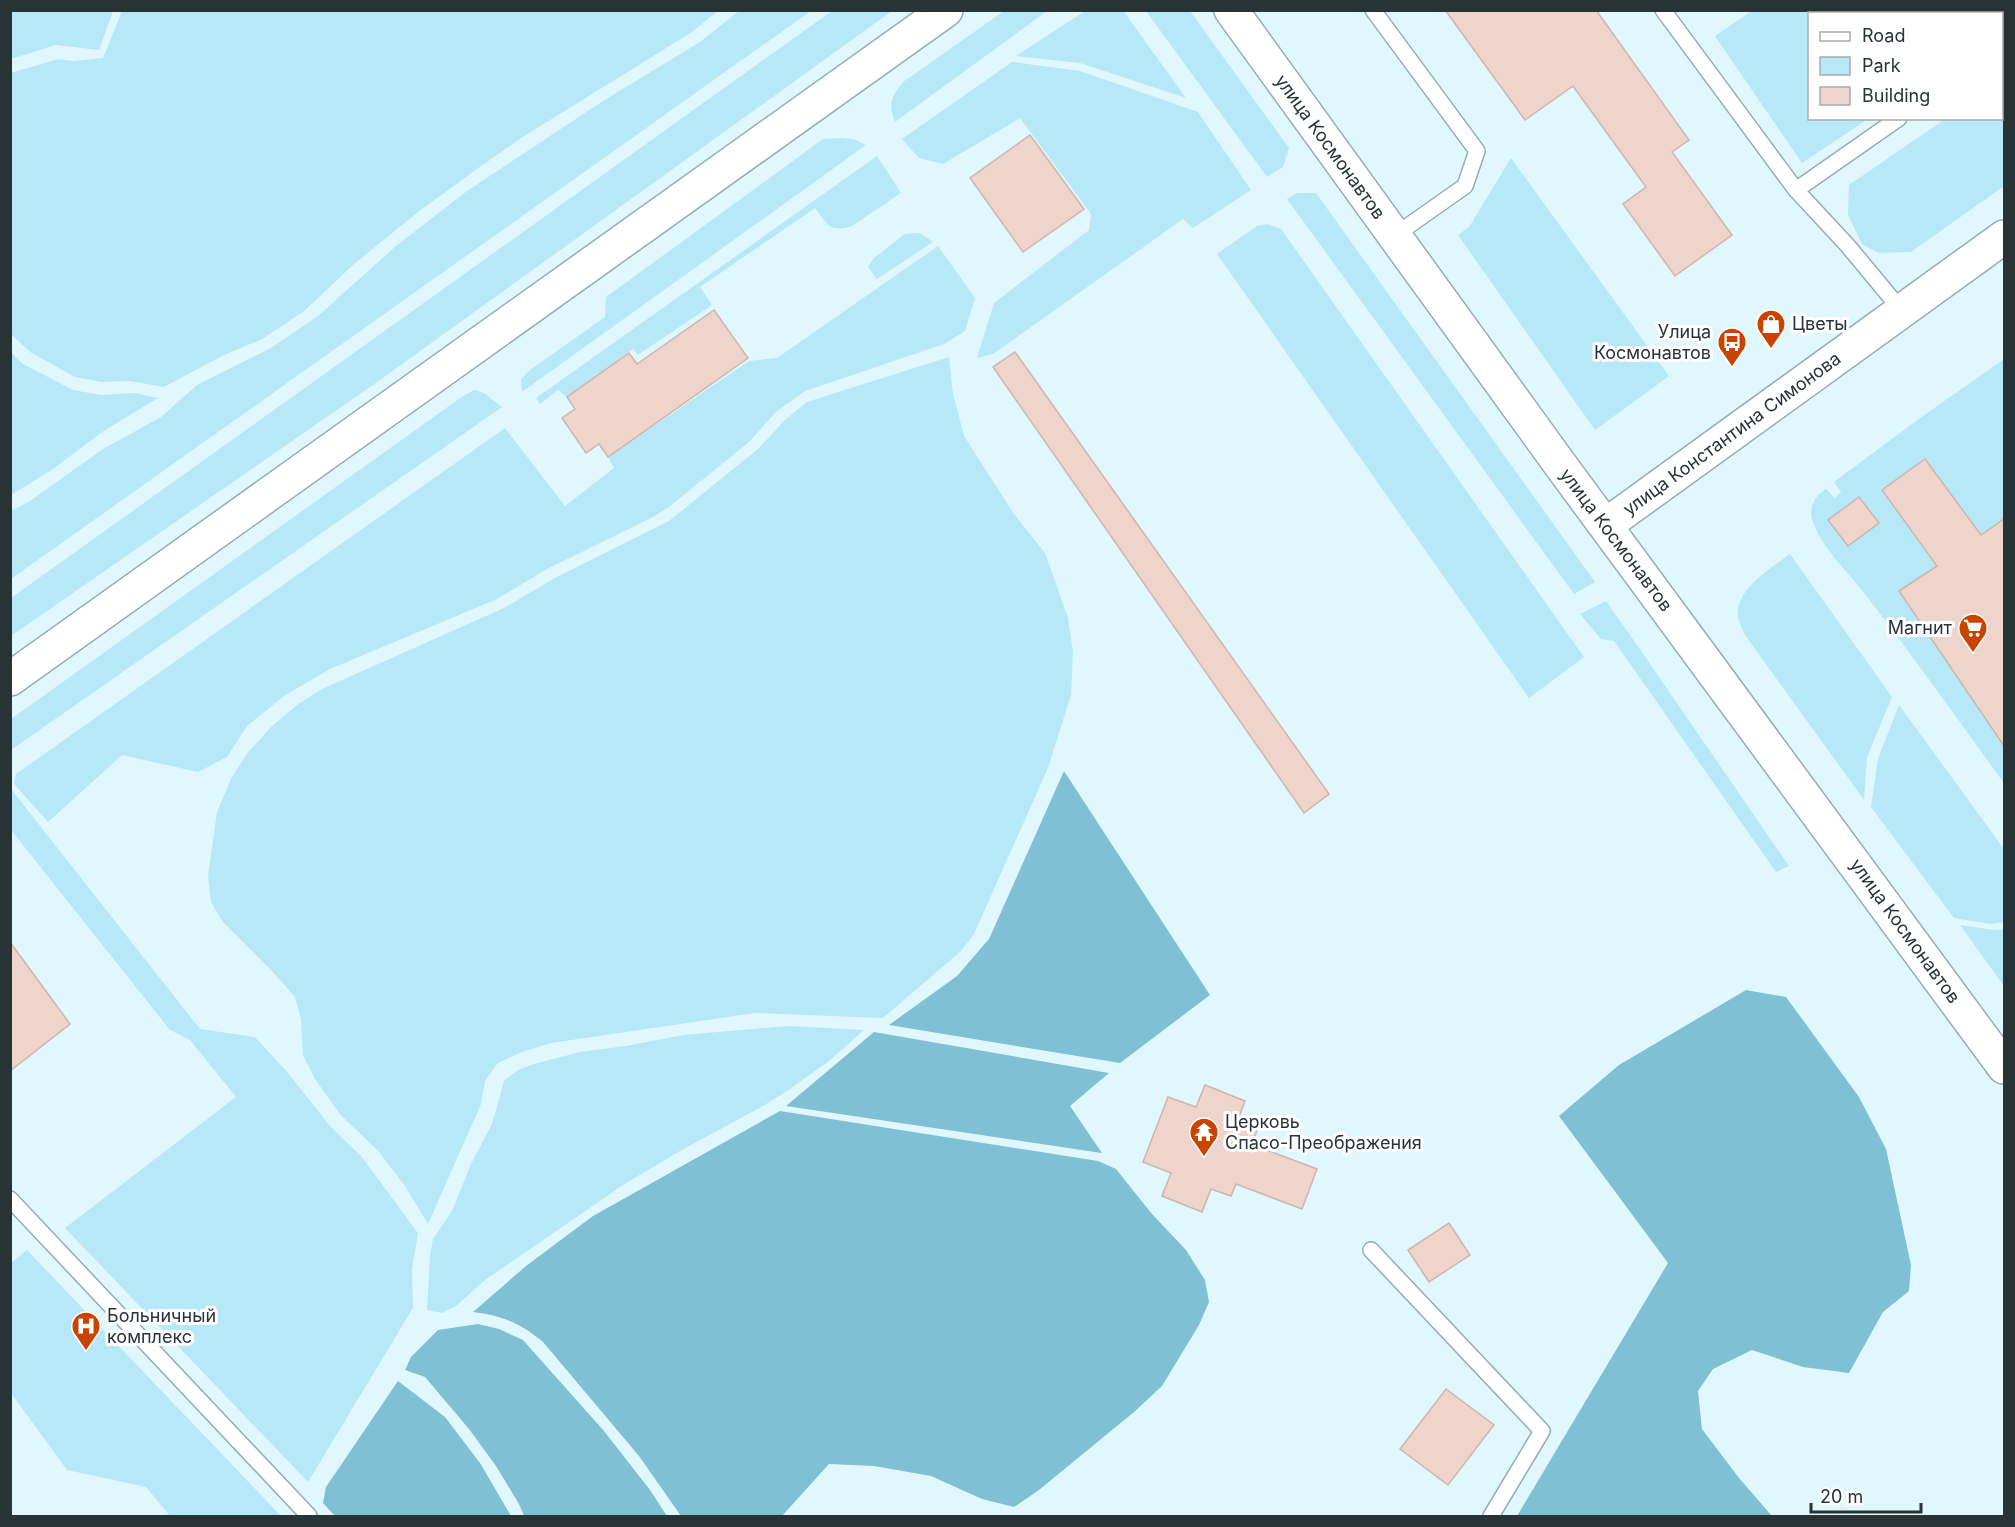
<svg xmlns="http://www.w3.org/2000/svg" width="2015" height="1527" font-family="Inter,sans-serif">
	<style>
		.green { fill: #b7e8f7 }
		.forest { fill: #7fc0d4 }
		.building { fill: #eed4ca; stroke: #cfb5ac; stroke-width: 1.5 }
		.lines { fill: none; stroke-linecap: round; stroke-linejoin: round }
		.service-casing { stroke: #92aeb6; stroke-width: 18 }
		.secondary-casing { stroke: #92aeb6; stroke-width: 36 }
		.service { stroke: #fff; stroke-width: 15 }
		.secondary { stroke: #fff; stroke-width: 33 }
		.labels { text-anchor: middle; stroke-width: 6; stroke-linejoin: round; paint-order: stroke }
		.street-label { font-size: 18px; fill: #283336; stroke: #fff }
		.poi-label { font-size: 18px; fill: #283336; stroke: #fff; text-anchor: start }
	</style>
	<rect width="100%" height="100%" fill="#e0f7fe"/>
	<!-- green -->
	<g class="green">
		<path d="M11 10H113V11L99 50 56 45 11 59Z"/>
		<path d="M1753 10H1860L1862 13 1810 14V118L1868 119 1802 163 1715 36Z"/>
		<path d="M122 11V10L718 11 692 32 521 138 477 169 418 212 353 265 303 312 262 339 224 355 164 387 130 381 102 382 75 377 30 352 11 334V73L58 59 73 61 103 58Z"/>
		<path d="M739 11H811L11 579V511L30 501 103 449 161 417 197 385 271 348 318 316 396 246 467 191 603 101 700 42Z"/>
		<path d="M832 11H892L380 380 11 636V598Z"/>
		<path d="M1004 11H1047L895 122C888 103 891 97 903 82Z"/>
		<path d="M1085 11 1124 12 1186 98 1080 63 1016 56Z"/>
		<path d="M1146 11H1190L1289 148 1283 167 1267 177Z"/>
		<path d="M1012 62 1080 71 1198 112 1251 190 1193 228 1183 219 993 354 977 358 994 303 1089 230 1091 214 1020 118 943 164 919 158 902 139Z"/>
		<path d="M2004 78V186L1911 252 1879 253 1862 244 1848 215 1849 185 1945 119 2002 118V80Z"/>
		<path d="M841 138 854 139 866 145 522 392 521 379 530 370 605 317 606 297 823 139Z"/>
		<path d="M877 156 901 193 852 226C829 233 827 224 815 208L700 287 712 305 638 355 633 349 567 397 558 390 540 404 536 398Z"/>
		<path d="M1511 158 1669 376 1595 430 1458 235 1469 227Z"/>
		<path d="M1297 193H1316L1595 582 1574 594 1287 199Z"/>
		<path d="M1267 224 1281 229 1584 657 1529 698 1217 254 1257 226Z"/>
		<path d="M920 233 933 242 877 279 868 267 874 258 905 234Z"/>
		<path d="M938 246 975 298 965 331 944 344 805 391 777 411 749 442 669 507 653 517 547 569 497 599 330 669 284 696 247 726 227 757 198 772 122 755 48 822 14 784 16 774 505 428 565 506 614 468 608 457 749 361 777 358Z"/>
		<path d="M11 352 23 364 73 390 101 395 135 393 158 398 102 432 53 469 11 495Z"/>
		<path d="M949 357 953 394 964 436 1014 514 1045 553 1068 618 1073 652 1071 695 1048 768 974 934 961 951 883 1018 755 1013 551 1043 522 1052 498 1063 485 1081 481 1104 428 1224 405 1186 379 1152 340 1114 315 1079 303 1055 301 1019 295 997 272 971 223 922 211 902 208 876 217 812 231 779 246 755 271 727 297 705 322 689 504 608 553 579 669 521 758 449 785 420 807 402Z"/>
		<path d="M2004 359V783C1958 720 1913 656 1865 594 1849 573 1819 545 1812 519 1809 506 1815 496 1826 489L1835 498 1841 492 1834 482 1916 421Z"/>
		<path d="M474 390 484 393 502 407 11 750V719L463 396Z"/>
		<path d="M1790 554 1892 697 1867 757 1864 800 1745 635C1743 630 1739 623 1738 617 1735 589 1770 569 1790 554Z"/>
		<path d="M1606 601 1628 632 1789 866 1776 872 1614 641 1601 639 1580 614Z"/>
		<path d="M1899 705 2004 849V922L1991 924 1954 918 1871 807 1878 759Z"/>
		<path d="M11 789 200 1029 255 1037 288 1073 330 1126 361 1156 418 1233 412 1269 413 1308 308 1482 65 1228 236 1097 190 1040 170 1030 11 830Z"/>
		<path d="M1960 925 1994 930 2004 929V986Z"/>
		<path d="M789 1026 864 1030 830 1060 790 1089 763 1106 680 1151 626 1183 485 1280 456 1306 442 1313 427 1310 430 1256 433 1239 452 1211 471 1164 492 1124 504 1081 518 1070 534 1064 580 1052 626 1046 683 1035Z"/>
		<path d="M27 1250 281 1516H170L146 1487 67 1470 11 1393V1263Z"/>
	</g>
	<!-- forest -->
	<g class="forest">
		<path d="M1064 771 1210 995 1120 1063 889 1025 957 976 989 939Z"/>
		<path d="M1746 990 1786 997 1859 1097 1886 1149 1911 1265 1909 1291 1883 1312 1849 1373 1803 1367 1752 1350 1713 1369 1698 1391 1702 1429 1739 1478 1772 1516H1517L1668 1263 1559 1116 1619 1065Z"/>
		<path d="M874 1032 1109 1073 1070 1106 1102 1153 786 1106Z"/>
		<path d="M780 1111 1098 1161 1116 1169 1152 1214 1186 1250 1205 1280 1209 1302 1199 1325 1162 1386 1134 1412 1039 1490 1014 1507 982 1499 931 1476 874 1466 829 1464 782 1516H681L639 1456 543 1342C520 1323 503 1316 473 1312L526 1266 593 1216Z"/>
		<path d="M478 1324 499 1329 523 1340 604 1431 650 1490 667 1516H524L519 1504 496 1466 469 1429 425 1377 405 1370 411 1357 438 1330Z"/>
		<path d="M398 1381 445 1417 480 1463 511 1516H335L323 1503 326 1487Z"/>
	</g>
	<!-- building -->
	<g class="building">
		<path d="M1445 10H1596L1689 140 1672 152 1732 235 1675 276 1623 204 1646 187 1573 86 1525 120Z"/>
		<path d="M1030 135 1084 209 1023 252 970 178Z"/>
		<path d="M714 310 748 358 608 457 599 444 586 453 562 418 575 409 567 397 629 353 637 364Z"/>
		<path d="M1015 352 1329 794 1304 813 993 367Z"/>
		<path d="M1925 459 1981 535 2004 519V746L1899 591 1937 566 1882 490Z"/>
		<path d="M1859 497 1879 523 1848 546 1828 520Z"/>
		<path d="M10 942 70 1024 10 1071Z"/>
		<path d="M1205 1085 1245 1101 1237 1123 1257 1131 1251 1144 1317 1169 1302 1209 1236 1184 1231 1196 1211 1189 1202 1212 1162 1196 1171 1173 1143 1162 1168 1097 1196 1107Z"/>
		<path d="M1449 1223 1470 1255 1429 1282 1408 1250Z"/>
		<path d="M1446 1389 1494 1425 1448 1485 1400 1449Z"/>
	</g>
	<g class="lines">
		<!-- service casing -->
		<g class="service-casing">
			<g id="service">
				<path d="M1373 10 1477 151 1465 186 1394 236"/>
				<path d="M1663 10 1796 190 1848 246 1902 311"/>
				<path d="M1895 10 1897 14"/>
				<path d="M2002 46 2004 44"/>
				<path d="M1796 190 1899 118"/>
				<path d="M10 1199 309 1516"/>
				<path d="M1371 1250 1542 1431 1491 1516"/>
			</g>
		</g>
		<!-- secondary casing -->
		<g class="secondary-casing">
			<g id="secondary">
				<path d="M1231 10 1559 463 2004 1067"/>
				<path d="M1606 525 2004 237"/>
				<path d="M10 679 946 10"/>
			</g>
		</g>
		<!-- service -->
		<use href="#service" class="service"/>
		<!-- secondary -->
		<use href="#secondary" class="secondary"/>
	</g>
	<!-- icons -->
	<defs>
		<g id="shop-pin" transform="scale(1.5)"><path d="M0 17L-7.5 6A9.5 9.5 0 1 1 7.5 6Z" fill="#ca4400" stroke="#fff"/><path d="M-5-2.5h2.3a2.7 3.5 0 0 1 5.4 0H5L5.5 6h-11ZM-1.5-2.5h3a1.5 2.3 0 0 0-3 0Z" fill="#fff"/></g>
		<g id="bus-pin" transform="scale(1.5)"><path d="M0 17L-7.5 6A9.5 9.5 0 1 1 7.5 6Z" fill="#ca4400" stroke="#fff"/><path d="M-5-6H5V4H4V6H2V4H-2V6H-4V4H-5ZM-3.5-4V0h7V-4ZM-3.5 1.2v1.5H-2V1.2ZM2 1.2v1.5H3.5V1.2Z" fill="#fff"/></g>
		<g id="supermarket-pin" transform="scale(1.5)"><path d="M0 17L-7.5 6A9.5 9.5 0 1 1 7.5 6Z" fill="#ca4400" stroke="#fff"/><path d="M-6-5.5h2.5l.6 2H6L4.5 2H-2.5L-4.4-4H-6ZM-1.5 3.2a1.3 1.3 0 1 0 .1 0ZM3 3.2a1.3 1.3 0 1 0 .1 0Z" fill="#fff"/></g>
		<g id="temple-pin" transform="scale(1.5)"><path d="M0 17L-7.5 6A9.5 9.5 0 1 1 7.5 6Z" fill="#ca4400" stroke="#fff"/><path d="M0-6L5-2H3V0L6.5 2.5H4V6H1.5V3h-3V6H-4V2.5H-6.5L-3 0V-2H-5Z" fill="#fff"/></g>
		<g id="hospital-pin" transform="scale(1.5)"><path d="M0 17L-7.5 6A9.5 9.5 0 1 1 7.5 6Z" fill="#ca4400" stroke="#fff"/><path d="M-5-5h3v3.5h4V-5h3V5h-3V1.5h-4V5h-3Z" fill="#fff"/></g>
	</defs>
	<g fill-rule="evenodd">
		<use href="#shop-pin" x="1771" y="324"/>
		<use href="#bus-pin" x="1732" y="342"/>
		<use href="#supermarket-pin" x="1973" y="628"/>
		<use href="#temple-pin" x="1204" y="1132"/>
		<use href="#hospital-pin" x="86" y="1326"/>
	</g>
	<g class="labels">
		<!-- street labels -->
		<g class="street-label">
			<text transform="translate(1330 147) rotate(54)" y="6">улица Космонавтов</text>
			<text transform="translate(1732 434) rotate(-36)" y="6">улица Константина Симонова</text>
			<text transform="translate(1616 540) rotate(53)" y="6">улица Космонавтов</text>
			<text transform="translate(1905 931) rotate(54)" y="6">улица Космонавтов</text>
		</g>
		<!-- poi labels -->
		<g class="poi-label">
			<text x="1792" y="330">Цветы</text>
			<text x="1711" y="338" text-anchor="end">Улица<tspan x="1711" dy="21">Космонавтов</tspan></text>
			<text x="1952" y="634" text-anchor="end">Магнит</text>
			<text x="1225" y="1128">Церковь<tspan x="1225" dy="21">Спасо-Преображения</tspan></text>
			<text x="107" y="1322">Больничный<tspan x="107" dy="21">комплекс</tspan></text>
		</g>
	</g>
	<!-- border -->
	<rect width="2015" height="1527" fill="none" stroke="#283336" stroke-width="24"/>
	<!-- legend -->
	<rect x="1808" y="12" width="195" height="108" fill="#ffffff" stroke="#a9adaf" stroke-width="1.5"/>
	<rect x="1820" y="32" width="30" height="9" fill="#ffffff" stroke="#a9adaf" stroke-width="1.5"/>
	<text x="1862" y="42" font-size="18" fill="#283336">Road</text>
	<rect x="1820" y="57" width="30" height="18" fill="#b7e8f7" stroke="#a9adaf" stroke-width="1.5"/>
	<text x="1862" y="72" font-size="18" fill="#283336">Park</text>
	<rect x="1820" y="87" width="30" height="18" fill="#eed4ca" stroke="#a9adaf" stroke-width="1.5"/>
	<text x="1862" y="102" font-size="18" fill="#283336">Building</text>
	<!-- scale -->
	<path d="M1811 1503v9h110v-9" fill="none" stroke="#283336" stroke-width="3"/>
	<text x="1820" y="1503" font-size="18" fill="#283336" stroke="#ffffff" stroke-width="4.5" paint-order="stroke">20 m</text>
</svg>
